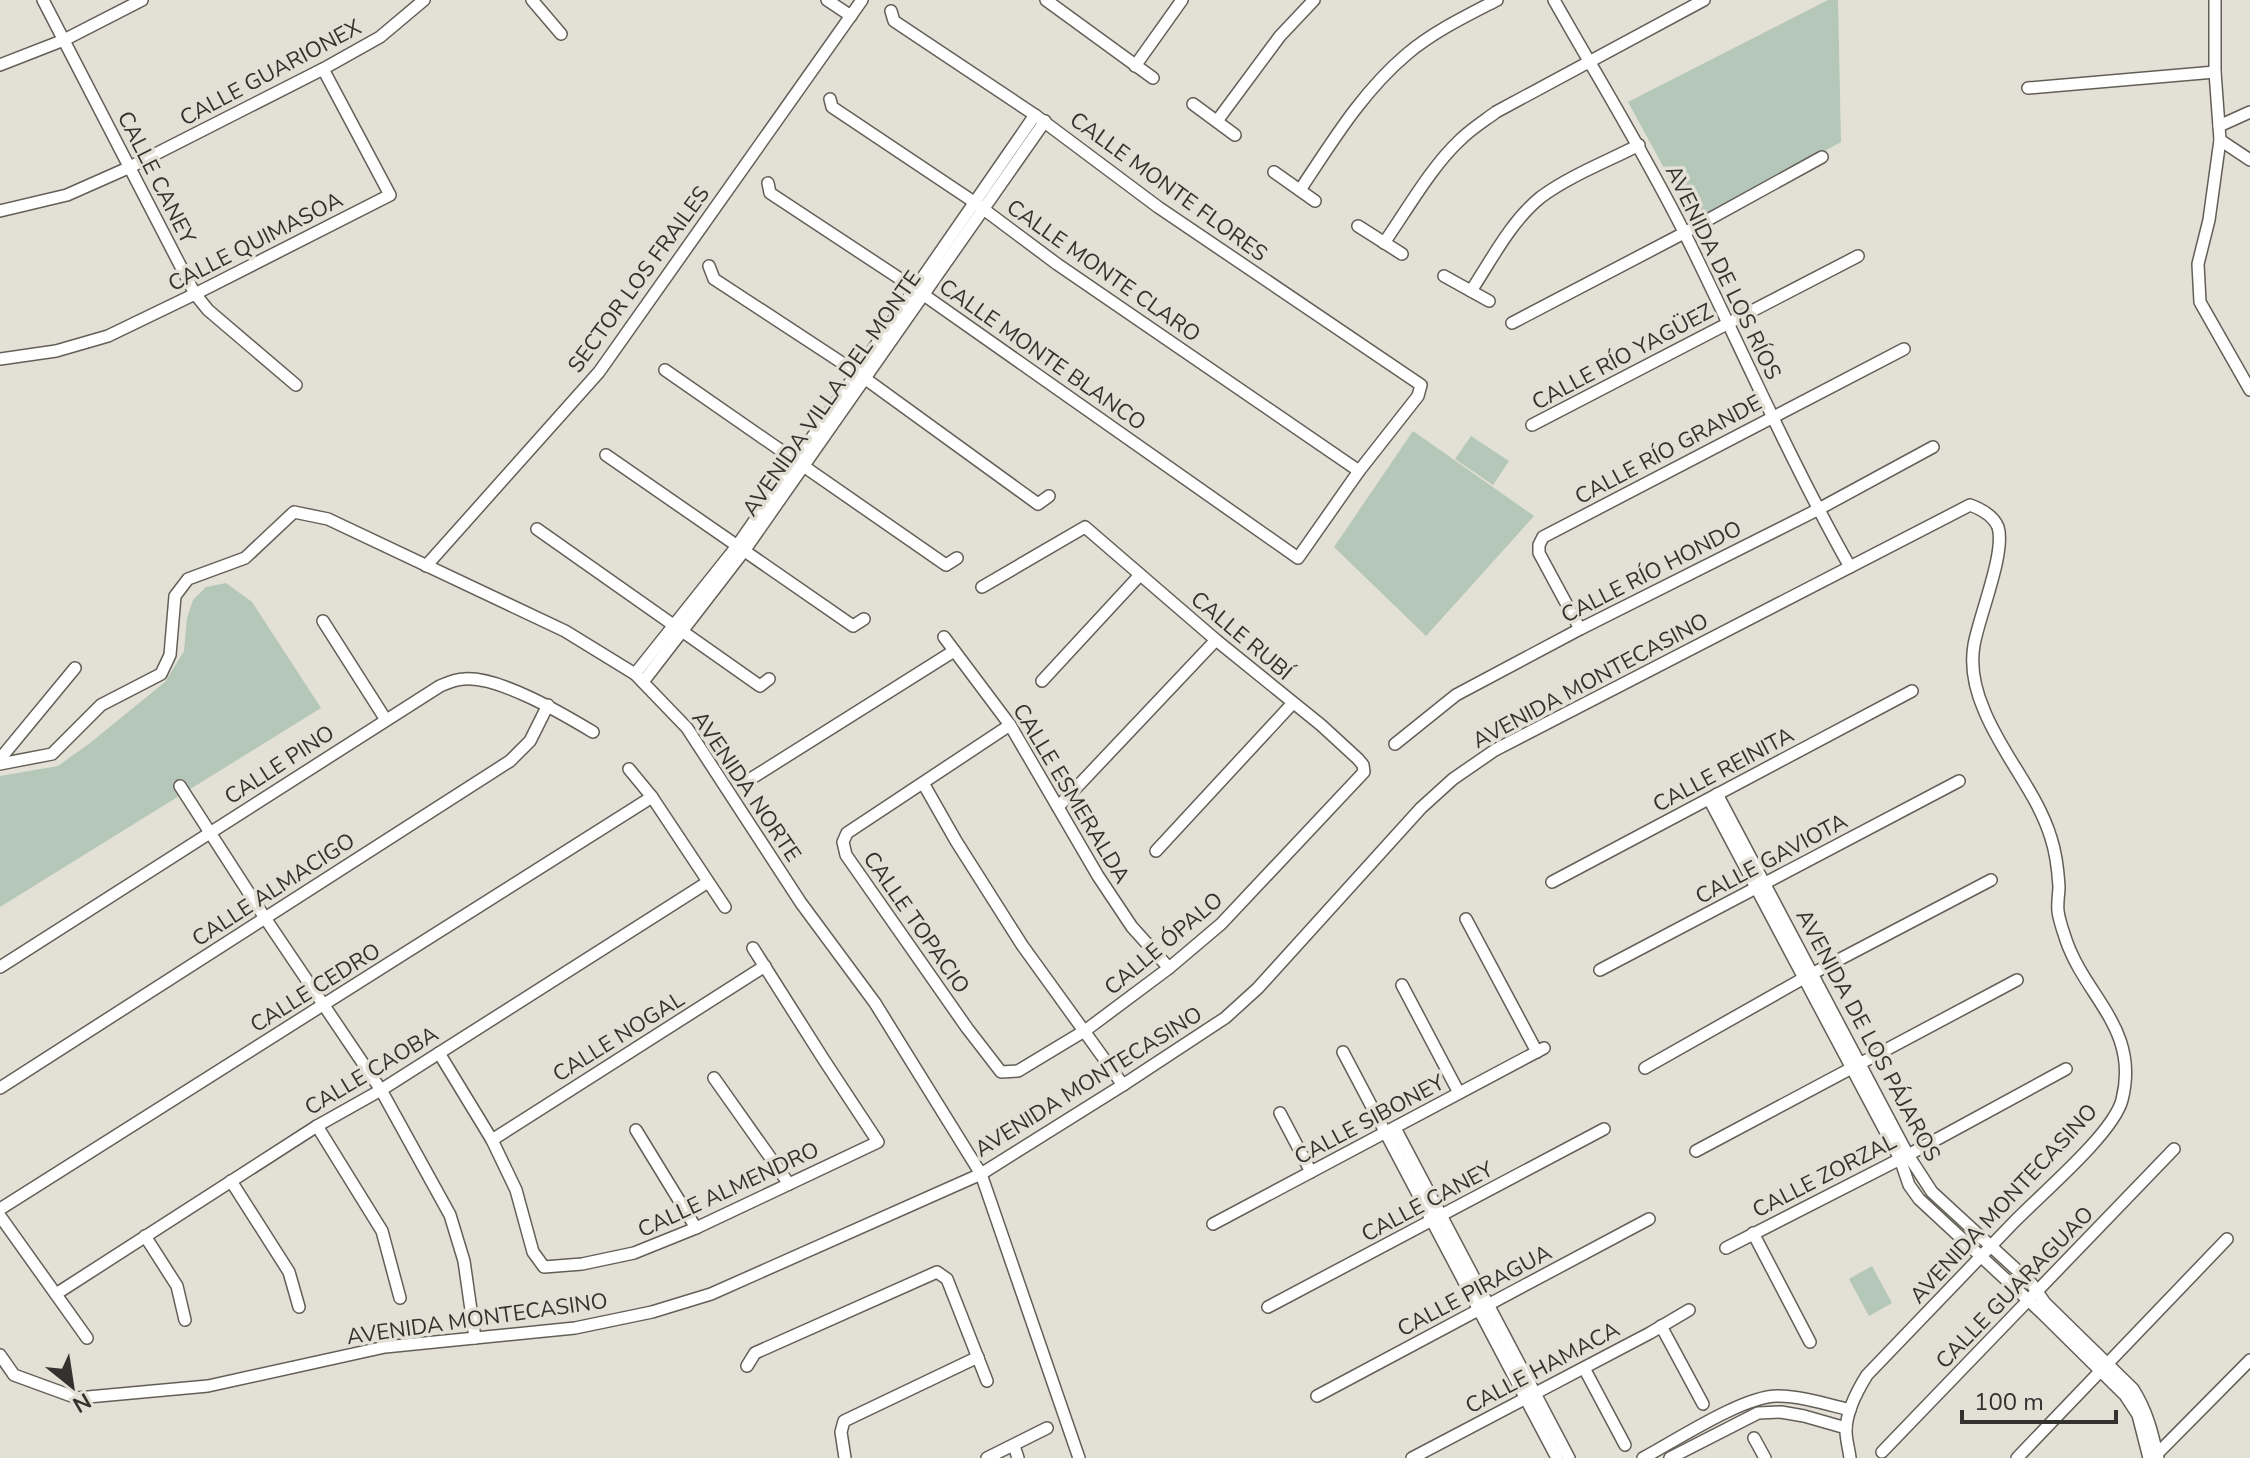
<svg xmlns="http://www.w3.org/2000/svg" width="2250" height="1458" font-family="'Nunito Sans',sans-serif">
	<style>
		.green { fill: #b4c7b9 }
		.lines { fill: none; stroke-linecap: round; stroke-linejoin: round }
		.minor-casing { stroke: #635f57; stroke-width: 14 }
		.minor { stroke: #fff; stroke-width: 11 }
		.labels { text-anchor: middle; stroke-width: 7; stroke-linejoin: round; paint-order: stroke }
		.street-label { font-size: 22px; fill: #34322f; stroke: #e3e0d6 }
	</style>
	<rect width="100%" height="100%" fill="#e3e0d6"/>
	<!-- green -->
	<g class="green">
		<path d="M1828 0H1838L1841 142 1694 223 1628 102Z"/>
		<path d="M1413 431 1534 516 1426 636 1334 547Z"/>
		<path d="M1471 436 1509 461 1493 485 1455 459Z"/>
		<path d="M226 583 252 602 321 708 0 907V776L58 766 90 743 165 682 184 651 187 618 193 600 206 587Z"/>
		<path d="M1872 1266 1892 1303 1869 1316 1849 1279Z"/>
	</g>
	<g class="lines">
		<!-- minor casing -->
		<g class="minor-casing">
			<g id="minor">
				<path d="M43 0 195 294 208 310 296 385"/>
				<path d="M532 0 561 34"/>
				<path d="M827 0 851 16"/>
				<path d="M1046 0 1153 78"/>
				<path d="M1554 0C1598 78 1645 154 1685 234 1740 345 1789 459 1850 567"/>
				<path d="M2215 0V72L2220 140 2209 220 2198 264 2200 302 2250 390"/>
				<path d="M0 65 64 40 142 0"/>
				<path d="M1135 66 1182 0"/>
				<path d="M2028 88 2215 72"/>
				<path d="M830 99 832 107 974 202 1057 264 1359 471"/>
				<path d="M1193 104 1235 135"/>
				<path d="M1217 121 1280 36 1314 0"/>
				<path d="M2219 126 2250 112"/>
				<path d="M2220 140 2250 160"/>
				<path d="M1274 172 1315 201"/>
				<path d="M768 183 770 193 914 288 1298 558 1359 471 1418 396 1421 385 1158 207 1035 115 894 21 891 11"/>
				<path d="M1300 190C1332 142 1362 92 1407 54 1433 32 1466 16 1497 0"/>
				<path d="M0 211 67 195 128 168 323 69 380 37 424 0"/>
				<path d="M1358 226 1402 254"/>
				<path d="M1384 243C1407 210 1431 167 1460 140 1471 129 1484 121 1496 112L1704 0"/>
				<path d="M709 266 714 279 856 372 1038 504 1049 496"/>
				<path d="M1444 276 1489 301"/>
				<path d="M1471 291C1492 259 1511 221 1541 197 1569 176 1608 161 1639 145"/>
				<path d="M1512 323 1684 233 1822 157"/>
				<path d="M0 359 56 351 108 336 195 294 390 195 323 69"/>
				<path d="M665 370 946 565 957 558"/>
				<path d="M1532 425 1858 256"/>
				<path d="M606 455 853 626 864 619"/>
				<path d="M537 529 760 686 769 679"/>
				<path d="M426 566 599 372 862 0"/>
				<path d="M982 587 1085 527 1216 640 1321 725 1358 759 1363 765 1364 772 1221 924 1169 968 1086 1030 1018 1071 1001 1072 967 1028 846 855 843 842 847 833 1010 725"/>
				<path d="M323 621 386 720"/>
				<path d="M1580 629 1539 553V545L1543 537 1904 349"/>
				<path d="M944 637 1010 725 1098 876 1132 927 1169 968"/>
				<path d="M635 674 737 546 1035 115"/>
				<path d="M1042 681 1140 575"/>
				<path d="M643 682 744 551 1045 121"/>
				<path d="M1395 744 1456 695 1580 629 1817 510 1933 447"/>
				<path d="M0 759 75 668"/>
				<path d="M0 764 52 754 101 705 161 674 170 655 175 596 188 579 245 558 294 512 328 519 565 631 635 674 687 728 801 903 875 1003 981 1174 1079 1458"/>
				<path d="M629 769 652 797 725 907"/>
				<path d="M744 783 954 651"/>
				<path d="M923 783 956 841 1022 945 1123 1085"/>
				<path d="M180 786 265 918 381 1090 450 1215 464 1261 475 1338"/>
				<path d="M1717 794 1908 1155 1932 1192 2031 1283 2045 1303 2133 1389C2147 1411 2152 1432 2158 1458"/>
				<path d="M1709 799 1900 1159 1909 1185 1919 1199 2042 1313 2125 1395 2138 1415 2149 1458"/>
				<path d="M1058 807 1216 640"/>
				<path d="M1156 851 1292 704"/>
				<path d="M1552 882 1912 691"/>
				<path d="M1466 919 1537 1052"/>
				<path d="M0 967 440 686C447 683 456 679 464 679 499 676 563 714 593 732"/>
				<path d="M1600 970 1959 781"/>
				<path d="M1402 985 1459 1093"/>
				<path d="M1343 1052 1557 1458"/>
				<path d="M439 1053 492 1140 516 1190 533 1252 544 1267 582 1264 634 1253 696 1228 878 1142 824 1060 753 948"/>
				<path d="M1645 1068 1804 978 1991 880"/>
				<path d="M714 1078 789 1184"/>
				<path d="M0 1088 510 761 530 741 548 705"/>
				<path d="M1280 1113 1311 1172"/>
				<path d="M317 1126 382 1231 400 1298"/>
				<path d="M1395 1128 1569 1458"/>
				<path d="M636 1130 696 1228"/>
				<path d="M492 1140 765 966"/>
				<path d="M1696 1151 2017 980"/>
				<path d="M231 1181 289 1272 299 1307"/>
				<path d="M0 1209 652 797"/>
				<path d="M0 1216 87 1338"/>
				<path d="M1213 1224 1544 1048"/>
				<path d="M1753 1233 1810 1342"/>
				<path d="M145 1236 177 1286 185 1320"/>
				<path d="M1726 1248 1908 1155 2066 1069"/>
				<path d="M56 1294 317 1126 381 1090 708 882"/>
				<path d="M1268 1307 1604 1129"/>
				<path d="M1661 1326 1703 1404"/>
				<path d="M0 1355 14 1375 77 1398 208 1386 385 1347 575 1328 652 1312 711 1294 981 1174 1123 1085 1225 1018 1258 988 1421 808 1453 779 1495 750 1970 505C1981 509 1993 515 1998 527 2006 552 1979 616 1974 645 1970 668 1975 689 1984 710 2002 755 2037 792 2051 838 2056 853 2058 871 2059 886 2059 894 2057 903 2058 911 2059 920 2063 931 2066 940 2086 998 2140 1029 2122 1100 2113 1134 2040 1195 2014 1222 1965 1273 1916 1324 1867 1375 1857 1391 1846 1412 1846 1431 1846 1440 1849 1449 1850 1458"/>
				<path d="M747 1366 755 1353 937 1272 947 1279 987 1381"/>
				<path d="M1584 1368 1625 1445"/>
				<path d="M1317 1396 1649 1219"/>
				<path d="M1754 1438 1765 1458"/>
				<path d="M1014 1446 1018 1458"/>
				<path d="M1882 1452 2174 1149"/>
				<path d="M2155 1456 2250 1360"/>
				<path d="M845 1458 841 1432 844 1421 978 1357"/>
				<path d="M987 1458 1047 1428"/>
				<path d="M1412 1458 1650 1333 1689 1310"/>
				<path d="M1643 1458C1675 1441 1743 1396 1777 1396 1801 1396 1826 1404 1850 1410"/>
				<path d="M1670 1458 1758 1413 1781 1412 1804 1416 1846 1428"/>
				<path d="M2017 1458 2227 1239"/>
			</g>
		</g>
		<!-- minor -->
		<use href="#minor" class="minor"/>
	</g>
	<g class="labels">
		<!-- street labels -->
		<g class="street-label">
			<text transform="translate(270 72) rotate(-28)" y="8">CALLE GUARIONEX</text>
			<text transform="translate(157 177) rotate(63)" y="8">CALLE CANEY</text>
			<text transform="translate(1169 186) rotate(36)" y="8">CALLE MONTE FLORES</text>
			<text transform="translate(255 241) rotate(-27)" y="8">CALLE QUIMASOA</text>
			<text transform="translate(1104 270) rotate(35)" y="8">CALLE MONTE CLARO</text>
			<text transform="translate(1724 272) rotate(64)" y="8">AVENIDA DE LOS RÍOS</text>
			<text transform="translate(638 279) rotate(-54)" y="8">SECTOR LOS FRAILES</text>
			<text transform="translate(1043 354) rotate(35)" y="8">CALLE MONTE BLANCO</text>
			<text transform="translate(1622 356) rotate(-28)" y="8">CALLE RÍO YAGÜEZ</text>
			<text transform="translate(831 393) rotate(-55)" y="8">AVENIDA VILLA DEL MONTE</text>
			<text transform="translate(1668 449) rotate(-28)" y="8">CALLE RÍO GRANDE</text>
			<text transform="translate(1651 571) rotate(-27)" y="8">CALLE RÍO HONDO</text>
			<text transform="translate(1242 635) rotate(40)" y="8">CALLE RUBÍ</text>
			<text transform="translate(1590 680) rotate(-28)" y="8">AVENIDA MONTECASINO</text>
			<text transform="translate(279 764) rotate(-33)" y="8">CALLE PINO</text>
			<text transform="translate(1723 769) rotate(-28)" y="8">CALLE REINITA</text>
			<text transform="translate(747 786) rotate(56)" y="8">AVENIDA NORTE</text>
			<text transform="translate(1072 793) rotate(59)" y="8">CALLE ESMERALDA</text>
			<text transform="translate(1771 858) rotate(-28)" y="8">CALLE GAVIOTA</text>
			<text transform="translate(273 889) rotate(-33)" y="8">CALLE ALMACIGO</text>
			<text transform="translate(917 922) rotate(55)" y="8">CALLE TOPACIO</text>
			<text transform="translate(1163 943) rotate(-40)" y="8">CALLE ÓPALO</text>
			<text transform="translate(315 987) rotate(-32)" y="8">CALLE CEDRO</text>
			<text transform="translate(1869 1035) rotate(62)" y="8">AVENIDA DE LOS PÁJAROS</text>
			<text transform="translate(618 1036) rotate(-32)" y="8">CALLE NOGAL</text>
			<text transform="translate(371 1070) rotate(-31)" y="8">CALLE CAOBA</text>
			<text transform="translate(1088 1081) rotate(-32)" y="8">AVENIDA MONTECASINO</text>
			<text transform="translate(1369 1119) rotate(-28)" y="8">CALLE SIBONEY</text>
			<text transform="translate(1824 1175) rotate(-27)" y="8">CALLE ZORZAL</text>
			<text transform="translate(728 1189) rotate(-25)" y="8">CALLE ALMENDRO</text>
			<text transform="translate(1427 1201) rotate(-28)" y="8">CALLE CANEY</text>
			<text transform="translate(2003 1203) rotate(-47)" y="8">AVENIDA MONTECASINO</text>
			<text transform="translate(2014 1287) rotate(-46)" y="8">CALLE GUARAGUAO</text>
			<text transform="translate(1474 1290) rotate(-28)" y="8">CALLE PIRAGUA</text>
			<text transform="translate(477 1318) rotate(-8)" y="8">AVENIDA MONTECASINO</text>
			<text transform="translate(1542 1367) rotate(-28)" y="8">CALLE HAMACA</text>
		</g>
	</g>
	<!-- north arrow -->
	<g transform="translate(72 1386) rotate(150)" stroke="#e3e0d6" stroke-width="6" paint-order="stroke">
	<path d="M0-6L14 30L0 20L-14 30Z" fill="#34322f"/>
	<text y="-12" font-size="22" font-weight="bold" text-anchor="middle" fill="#34322f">N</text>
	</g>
	<!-- scale -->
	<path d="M1962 1410v12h154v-12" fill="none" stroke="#34322f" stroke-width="4"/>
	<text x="1974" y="1410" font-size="24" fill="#34322f" stroke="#e3e0d6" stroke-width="6" paint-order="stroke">100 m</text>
</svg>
